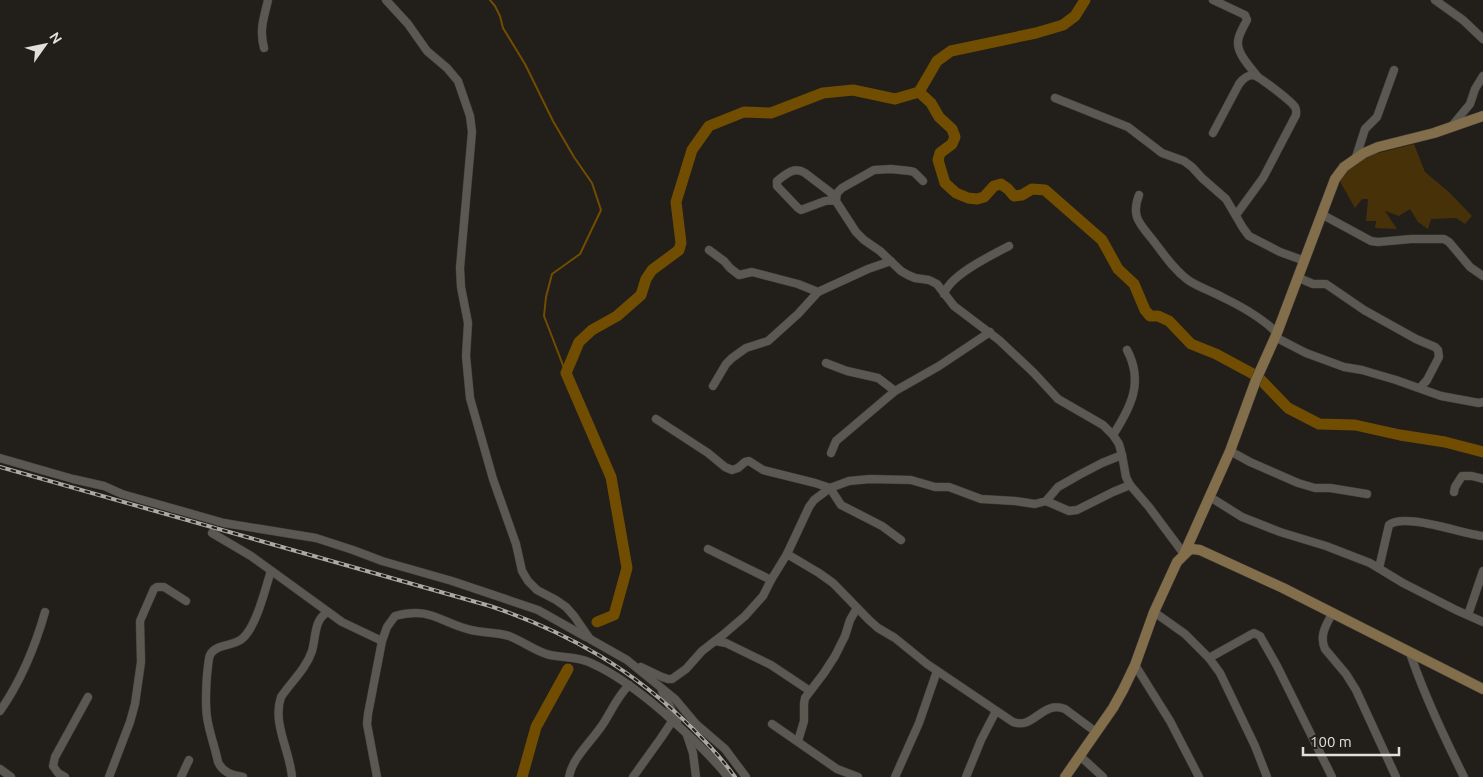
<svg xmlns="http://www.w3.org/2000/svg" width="1483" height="777" font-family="Ubuntu,sans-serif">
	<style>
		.green { fill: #473108 }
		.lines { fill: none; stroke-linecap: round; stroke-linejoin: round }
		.stream { stroke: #714d01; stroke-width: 2 }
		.river { stroke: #714d01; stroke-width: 11 }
		.street-casing { stroke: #3e3b38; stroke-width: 9 }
		.secondary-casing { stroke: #3e3b38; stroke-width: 11 }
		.street { stroke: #5b5751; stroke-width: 8 }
		.secondary { stroke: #826e4b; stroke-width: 10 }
		.rail-casing { stroke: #aca9a5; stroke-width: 4 }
		.rail { stroke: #221e19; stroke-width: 2; stroke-dasharray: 5.5; stroke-linecap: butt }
	</style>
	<rect width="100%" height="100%" fill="#221e19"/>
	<!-- green -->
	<path class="green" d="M1414 144 1425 172 1449 192 1472 216 1465 224 1456 218 1431 219 1428 229 1418 222 1410 209 1399 216 1385 211 1397 229 1375 228 1376 221H1366L1368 199H1362L1355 208 1334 171 1339 168V163Z"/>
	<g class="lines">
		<!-- stream -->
		<path class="stream" d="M490 0 495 6 500 16 503 28 525 64 553 121 574 157 592 183 601 210 580 254 552 274 546 297 544 316 566 373"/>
		<!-- river -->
		<g class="river">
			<path d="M919 92 931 103 939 117 952 129 955 137 952 144 940 153 938 160 945 183 956 193 968 198 977 199 984 197 994 186 1001 184 1008 189 1014 196 1022 195 1032 189 1045 190 1102 240 1118 269 1134 284 1145 310 1150 316H1158L1169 321 1191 344 1216 354 1255 375"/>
			<path d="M1261 380 1288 408 1319 424 1355 425 1400 435 1445 442 1483 452"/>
			<path d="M597 622 614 615 627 568 611 477 566 373 579 342 592 330 617 316 641 295 646 279 652 270 679 250 681 243 676 202 692 150 709 126 744 112 771 113 823 93 853 90 895 99 919 92 937 61 951 51 1036 33 1063 25 1075 16 1085 0"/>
			<path d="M522 777 536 727 568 669"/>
		</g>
		<!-- street casing -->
		<g class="street-casing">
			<g id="street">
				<path d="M386 0 408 24 427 51 447 68 458 81 470 116 472 132 460 268 461 287 468 323 466 356 470 398 493 479 516 544 522 571 528 581 537 590 556 600 566 607 574 616 590 639 627 660 675 699 696 724 725 749 746 777"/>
				<path d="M1213 0 1245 15 1247 20C1244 26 1238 35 1238 42 1237 54 1251 68 1258 77"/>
				<path d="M1435 0 1463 20 1483 39"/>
				<path d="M264 48C259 29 264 18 268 0"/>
				<path d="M1055 98 1128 127 1162 153 1184 161 1192 167 1202 178 1226 199 1243 228 1249 236 1280 252 1305 261"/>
				<path d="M1451 127 1470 104 1475 89 1483 76"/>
				<path d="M1213 133 1239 84C1242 80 1247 75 1253 75 1259 76 1291 101 1295 107 1297 111 1296 111 1296 115L1263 178 1236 215"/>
				<path d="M1356 157 1365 129 1377 117 1394 70"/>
				<path d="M923 181 914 172 910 171 891 169 874 170 842 188 837 193 836 200 825 201 801 210 798 208 777 186V181C786 174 794 166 805 173L830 192 856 232 864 240 880 251 901 271 908 275 915 278 929 280 937 284 954 306 999 340 1033 372 1058 399 1103 425 1113 435 1119 444 1122 455 1126 477 1130 485 1149 507 1184 554"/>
				<path d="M1139 195C1131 216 1139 223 1152 239 1163 253 1173 269 1188 280 1198 287 1211 291 1222 297 1241 306 1262 318 1277 333"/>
				<path d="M1323 215 1371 241 1378 242 1411 239H1444L1449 242 1470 267 1483 276"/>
				<path d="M709 250 724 261 730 268 739 275 752 272 798 284 818 292"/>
				<path d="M1299 278 1313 284H1326L1364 310 1416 339 1435 347 1438 350 1439 357 1427 380 1420 388"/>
				<path d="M944 294C950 275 992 255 1009 246"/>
				<path d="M1275 337 1306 353 1344 367 1362 370 1396 380 1441 396 1479 403 1483 402"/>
				<path d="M826 363 847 371 878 378 895 391"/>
				<path d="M713 386 726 364 732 358 746 348 768 341 798 314 818 292 868 269 891 261"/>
				<path d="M656 419 708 453 725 467 732 470 738 468 745 462 749 461 763 470 815 483 830 488 841 505 882 526 901 540"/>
				<path d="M1113 435C1131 407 1144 382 1127 350"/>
				<path d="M1230 451 1250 462 1298 483 1315 488H1330L1367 494"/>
				<path d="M831 453 836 441 895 391 939 366 990 332"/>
				<path d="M0 458 73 479 104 486 122 494 224 523 316 538 353 550 382 561 452 581 538 610 586 637"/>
				<path d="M1454 492 1455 487 1462 476H1472L1483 479"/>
				<path d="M1210 497 1242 517 1280 532 1326 546 1370 563 1403 583 1456 610 1483 622"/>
				<path d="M1046 501 1069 511 1077 510 1113 492 1130 485"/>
				<path d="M212 533 251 556 342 622 382 641"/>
				<path d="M708 549 771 580"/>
				<path d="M787 554 819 573 833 583 869 620 878 628 895 638 927 664 1013 722C1034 730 1042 700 1065 709L1096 732"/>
				<path d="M1379 568 1389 525C1404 512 1462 534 1483 536"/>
				<path d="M1154 612 1185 634 1209 658 1220 673 1255 746 1267 777"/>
				<path d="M1332 614C1326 625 1319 636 1325 649L1346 674 1356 690 1396 777"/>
				<path d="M1468 615 1483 571"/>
				<path d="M715 641 726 643 771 665 810 691"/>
				<path d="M1410 653C1424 695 1444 737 1464 777"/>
				<path d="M1209 658 1252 634 1254 633 1260 636 1277 666 1332 777"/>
				<path d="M1135 665 1170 721 1199 777"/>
				<path d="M641 667 662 677 668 679H672L686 669 702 651 724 634 745 616 763 596 771 580 787 554 809 507 814 500 830 488 849 481 870 479 911 480 935 487H949L981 499 1015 501 1035 504 1046 501 1058 487 1079 475 1102 463 1122 455"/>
				<path d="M662 691 677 721"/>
				<path d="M0 711C21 681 35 647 45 612"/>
				<path d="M772 724 837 769 858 777"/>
				<path d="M687 735 693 753 696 777"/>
				<path d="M798 741 804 721V704L805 698 824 673 835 656 845 636 850 620 857 608"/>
				<path d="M1080 756 1103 777"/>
				<path d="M0 769 11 777"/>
				<path d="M65 777 58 773 53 766 55 757 88 697"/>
				<path d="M109 777 130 722 135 704 141 662 140 621 154 589 157 587H164L186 601"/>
				<path d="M181 777 189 760"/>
				<path d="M243 777C232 775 223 773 218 762 215 747 209 732 207 717 205 703 206 689 207 675 208 669 208 660 210 655 216 643 234 647 243 638 257 625 265 589 271 571"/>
				<path d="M292 777C290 751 272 723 281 697 291 682 306 669 312 651 316 637 314 619 328 612"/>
				<path d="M377 777 367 724 368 714 382 641 387 627 395 616C431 606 440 623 471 630 483 633 497 632 509 636 523 641 536 652 550 655 564 658 578 656 591 663 618 675 641 693 663 712 686 733 709 753 728 777"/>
				<path d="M569 777C572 758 592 741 603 724 612 710 617 697 629 685"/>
				<path d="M633 777 661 738 673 720"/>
				<path d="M895 777 919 723 937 671"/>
				<path d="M966 777 981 740 996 711"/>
			</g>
		</g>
		<!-- secondary casing -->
		<g class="secondary-casing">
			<g id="secondary">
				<path d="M1184 554 1230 451 1256 380 1277 333 1335 179 1344 167 1364 153 1378 147 1434 133 1483 116"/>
				<path d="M1065 777 1113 708 1123 690 1135 665 1154 612 1177 562 1188 551 1192 549 1200 550 1283 588 1483 689"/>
			</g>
		</g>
		<!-- street -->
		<use href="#street" class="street"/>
		<!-- secondary -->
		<use href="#secondary" class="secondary"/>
		<!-- rail casing -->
		<g class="rail-casing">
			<path id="rail" d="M0 467 490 606C568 632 634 670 693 729 708 744 723 760 735 777"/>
		</g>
		<!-- rail -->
		<use href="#rail" class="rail"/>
	</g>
	<!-- north arrow -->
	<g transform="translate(45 45) rotate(57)" stroke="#221e19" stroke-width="4" paint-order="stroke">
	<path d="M0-4L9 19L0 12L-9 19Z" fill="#e1dedb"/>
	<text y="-8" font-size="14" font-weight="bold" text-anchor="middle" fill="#e1dedb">N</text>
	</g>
	<!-- scale -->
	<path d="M1303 747v8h96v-8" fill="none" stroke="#e1dedb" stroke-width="2.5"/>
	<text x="1310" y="747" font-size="15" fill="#e1dedb" stroke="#221e19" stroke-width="4" paint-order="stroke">100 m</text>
</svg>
